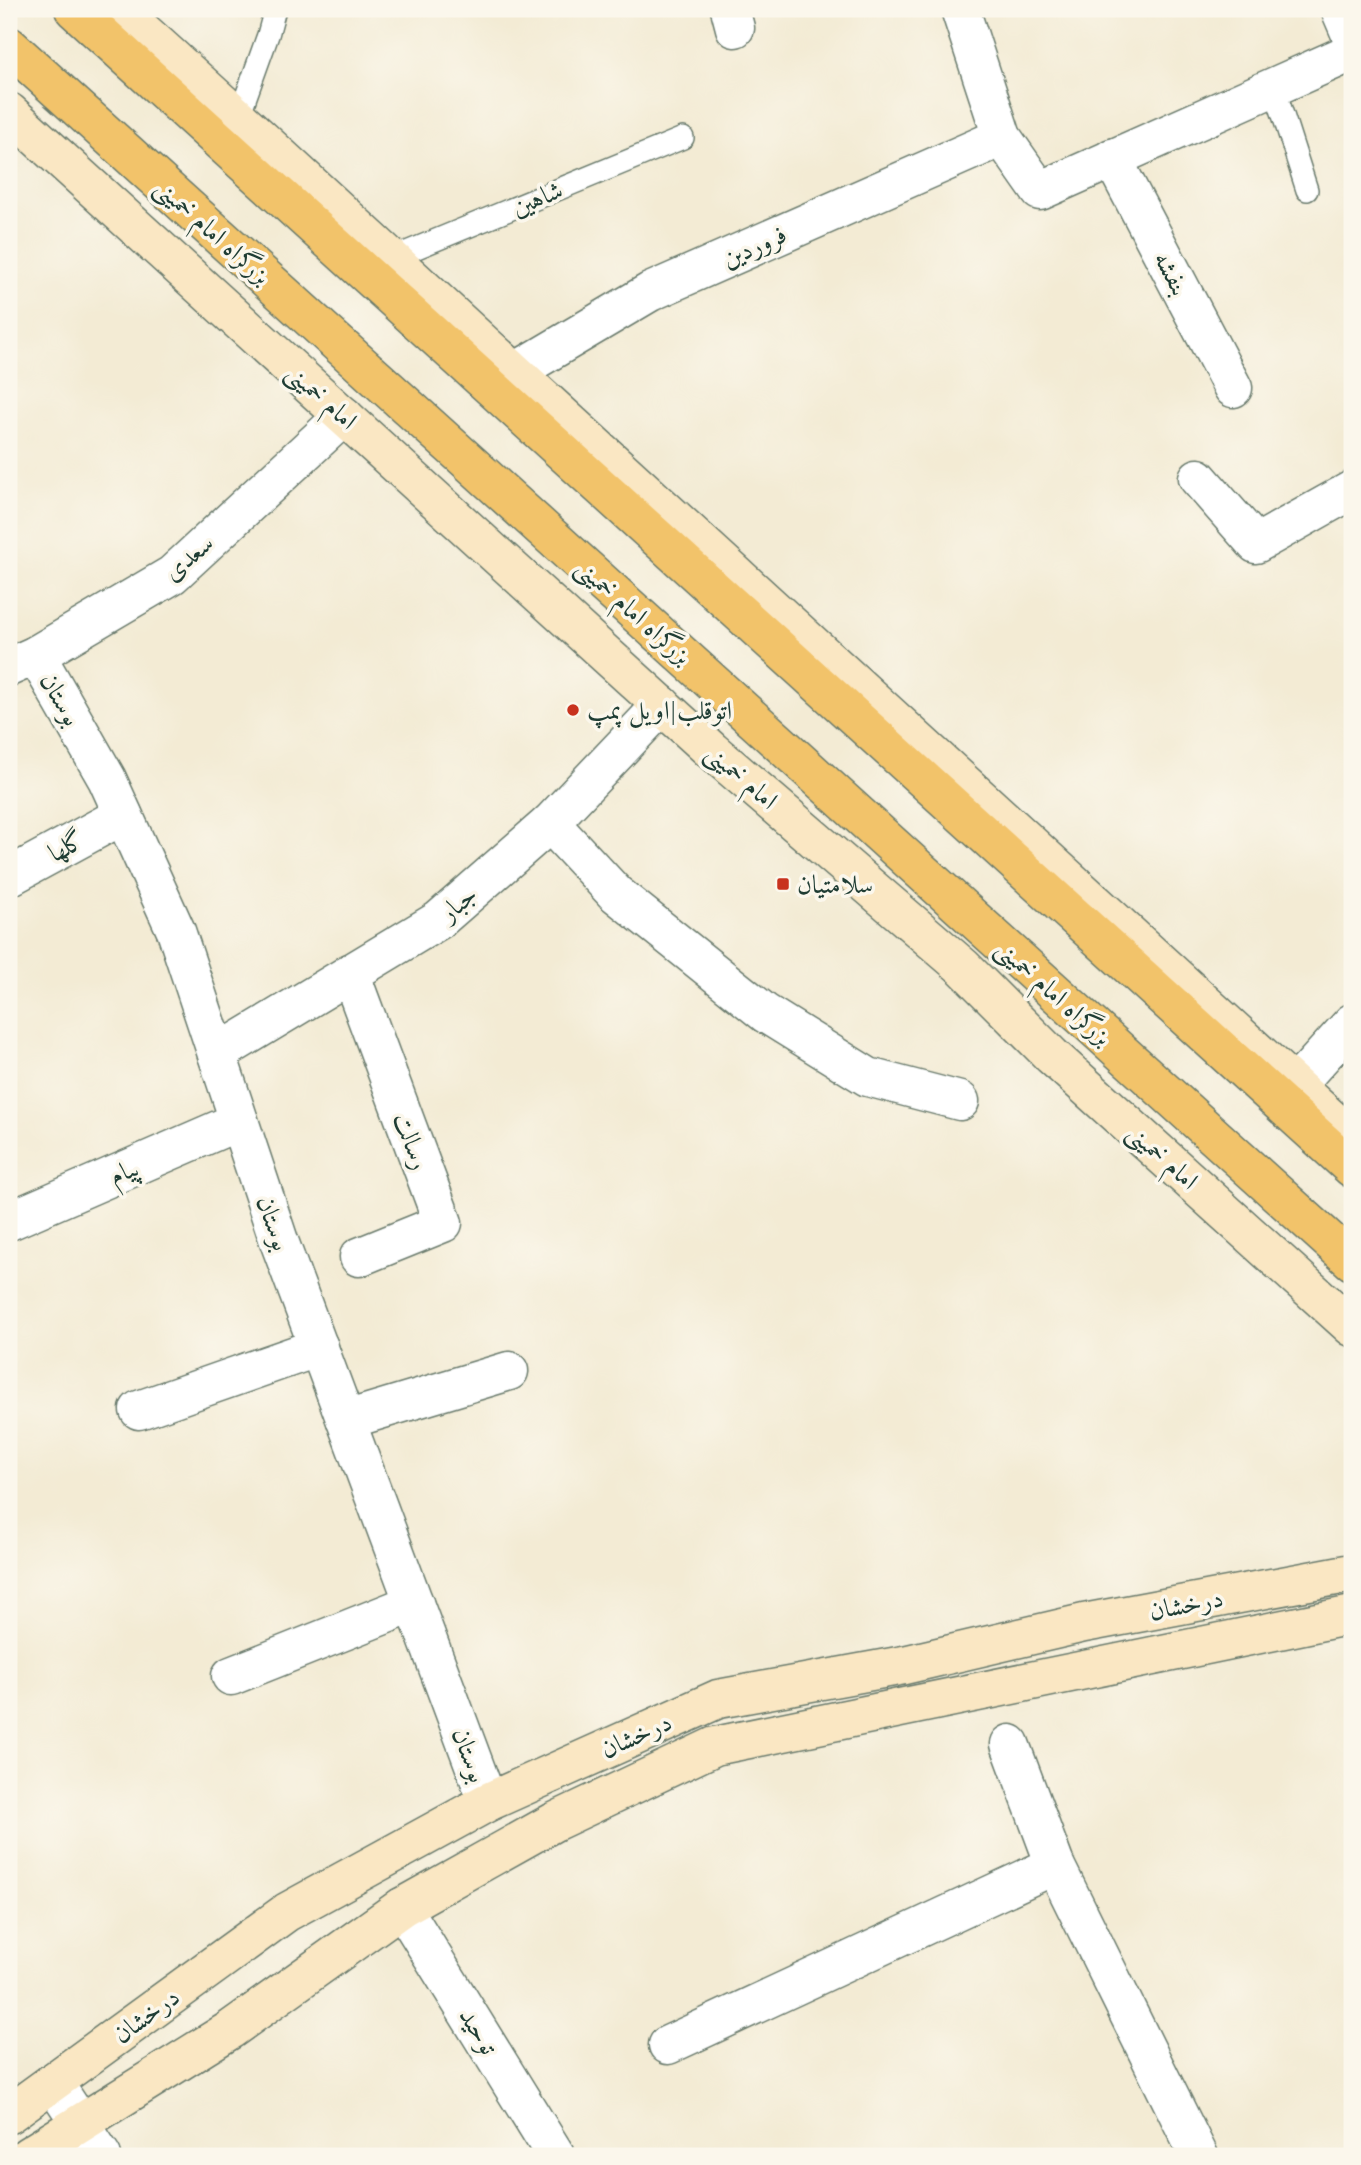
<svg xmlns="http://www.w3.org/2000/svg" width="1361" height="2165" font-family="'Old Standard TT',Amiri,serif">
	<style>
		.lines { fill: none; stroke-linecap: round; stroke-linejoin: round }
		.lane-casing { stroke: #697a6c; stroke-width: 24 }
		.street-casing { stroke: #697a6c; stroke-width: 41 }
		.secondary-casing { stroke: #697a6c; stroke-width: 41 }
		.highway-casing { stroke: #697a6c; stroke-width: 41 }
		.lane { stroke: #fff; stroke-width: 21 }
		.street { stroke: #fff; stroke-width: 38 }
		.secondary { stroke: #fae7c3; stroke-width: 38 }
		.highway { stroke: #f2c36a; stroke-width: 38 }
		.poi-dot { fill: #c8321e; stroke: #fbf7ec; stroke-width: 2.5 }
		.labels { text-anchor: middle; stroke-width: 7; stroke-linejoin: round; paint-order: stroke }
		.street-label { font-size: 26px; fill: #1f3d34; stroke: #fbf7ec }
		.poi-label { font-size: 26px; fill: #1f3d34; stroke: #fbf7ec; text-anchor: start }
	</style>
	<rect width="100%" height="100%" fill="#fbf7ec"/>
	<filter id="ink" filterUnits="userSpaceOnUse"><feTurbulence type="fractalNoise" baseFrequency=".0143" numOctaves="2"/><feDisplacementMap in="SourceGraphic" scale="14" xChannelSelector="R" yChannelSelector="G"/><feConvolveMatrix kernelMatrix="1 2 1 2 8 2 1 2 1" color-interpolation-filters="sRGB"/></filter>
	<filter id="wash" filterUnits="userSpaceOnUse"><feTurbulence type="fractalNoise" baseFrequency=".00686" numOctaves="4" result="noise"/><feDisplacementMap in="SourceGraphic" scale="28" xChannelSelector="R" yChannelSelector="G"/><feGaussianBlur stdDeviation="1.57" result="paint"/><feColorMatrix in="noise" values="0 0 0 0 0 0 0 0 0 0 0 0 0 0 0 0 0 1.4 0 .05"/><feComposite in="paint" operator="in"/></filter>
	<g filter="url(#wash)">
		<rect width="100%" height="100%" fill="#f3ebd4"/>
	</g>
	<g filter="url(#ink)">
		<g class="lines">
			<!-- lane casing -->
			<g class="lane-casing">
				<g id="lane">
					<path d="M1274 87 1307 190"/>
					<path d="M239 116 268 35 275 9"/>
					<path d="M390 259 683 138"/>
				</g>
			</g>
			<!-- street casing -->
			<g class="street-casing">
				<g id="street">
					<path d="M730 9 735 28"/>
					<path d="M960 9 1002 137 1040 191 1352 52"/>
					<path d="M1340 9 1352 37"/>
					<path d="M1112 158 1233 388"/>
					<path d="M515 372 650 292 1002 137"/>
					<path d="M1198 478 1256 544 1352 490"/>
					<path d="M36 655 107 779 176 931 279 1241 488 1802"/>
					<path d="M9 667 36 655 172 575 344 416"/>
					<path d="M550 823 615 893 765 1013 868 1077 960 1101"/>
					<path d="M9 877 123 815"/>
					<path d="M350 973 443 1223 359 1257"/>
					<path d="M217 1054 439 920 550 823 662 705"/>
					<path d="M1295 1086 1352 1023"/>
					<path d="M9 1221 239 1121"/>
					<path d="M139 1410 319 1347"/>
					<path d="M346 1420 509 1371"/>
					<path d="M231 1676 414 1603"/>
					<path d="M1010 1744 1055 1865 1199 2156"/>
					<path d="M402 1907 556 2156"/>
					<path d="M668 2045 1055 1865"/>
					<path d="M53 2082 102 2156"/>
				</g>
			</g>
			<!-- secondary casing -->
			<g class="secondary-casing">
				<g id="secondary">
					<path d="M118 9C242 119 362 232 484 344 774 608 1063 873 1352 1138"/>
					<path d="M9 112 712 751 963 967 1052 1056 1352 1327"/>
					<path d="M9 2114 287 1912 488 1802 718 1699 904 1665 1084 1623 1352 1573"/>
					<path d="M28 2156 230 2030 402 1907 554 1822 715 1746 1352 1615"/>
				</g>
			</g>
			<!-- highway casing -->
			<g class="highway-casing">
				<g id="highway">
					<path d="M74 9 1352 1168"/>
					<path d="M9 46 1352 1261"/>
				</g>
			</g>
			<!-- lane -->
			<use href="#lane" class="lane"/>
			<!-- street -->
			<use href="#street" class="street"/>
			<!-- secondary -->
			<use href="#secondary" class="secondary"/>
			<!-- highway -->
			<use href="#highway" class="highway"/>
		</g>
	</g>
	<!-- markers -->
	<g class="poi-dot">
		<circle cx="573" cy="710" r="7"/>
		<rect x="776" y="877" width="14" height="14" rx="3.5"/>
	</g>
	<g class="labels">
		<!-- street labels -->
		<g class="street-label">
			<text transform="translate(537 198) rotate(-22)" y="9">شاهین</text>
			<text transform="translate(213 231) rotate(42)" y="9">بزرگراه امام خمینی</text>
			<text transform="translate(754 246) rotate(-24)" y="9">فروردین</text>
			<text transform="translate(1172 273) rotate(62)" y="9">بنفشه</text>
			<text transform="translate(322 396) rotate(42)" y="9">امام خمینی</text>
			<text transform="translate(188 557) rotate(-40)" y="9">سعدی</text>
			<text transform="translate(634 611) rotate(42)" y="9">بزرگراه امام خمینی</text>
			<text transform="translate(61 699) rotate(60)" y="9">بوستان</text>
			<text transform="translate(742 776) rotate(41)" y="9">امام خمینی</text>
			<text transform="translate(66 846) rotate(-28)" y="9">گلها</text>
			<text transform="translate(458 903) rotate(-40)" y="9">جبار</text>
			<text transform="translate(1054 992) rotate(42)" y="9">بزرگراه امام خمینی</text>
			<text transform="translate(412 1141) rotate(70)" y="9">رسالت</text>
			<text transform="translate(1163 1156) rotate(42)" y="9">امام خمینی</text>
			<text transform="translate(124 1171) rotate(-23)" y="9">پیام</text>
			<text transform="translate(274 1223) rotate(71)" y="9">بوستان</text>
			<text transform="translate(1186 1604) rotate(-11)" y="9">درخشان</text>
			<text transform="translate(636 1735) rotate(-24)" y="9">درخشان</text>
			<text transform="translate(470 1755) rotate(70)" y="9">بوستان</text>
			<text transform="translate(146 2015) rotate(-36)" y="9">درخشان</text>
			<text transform="translate(479 2031) rotate(58)" y="9">توحید</text>
		</g>
		<!-- poi labels -->
		<g class="poi-label">
			<text x="587" y="719">اتوقلب|اویل پمپ</text>
			<text x="797" y="893">سلامتیان</text>
		</g>
	</g>
	<!-- margin -->
	<rect width="1361" height="2165" fill="none" stroke="#fbf7ec" stroke-width="35"/>
</svg>
